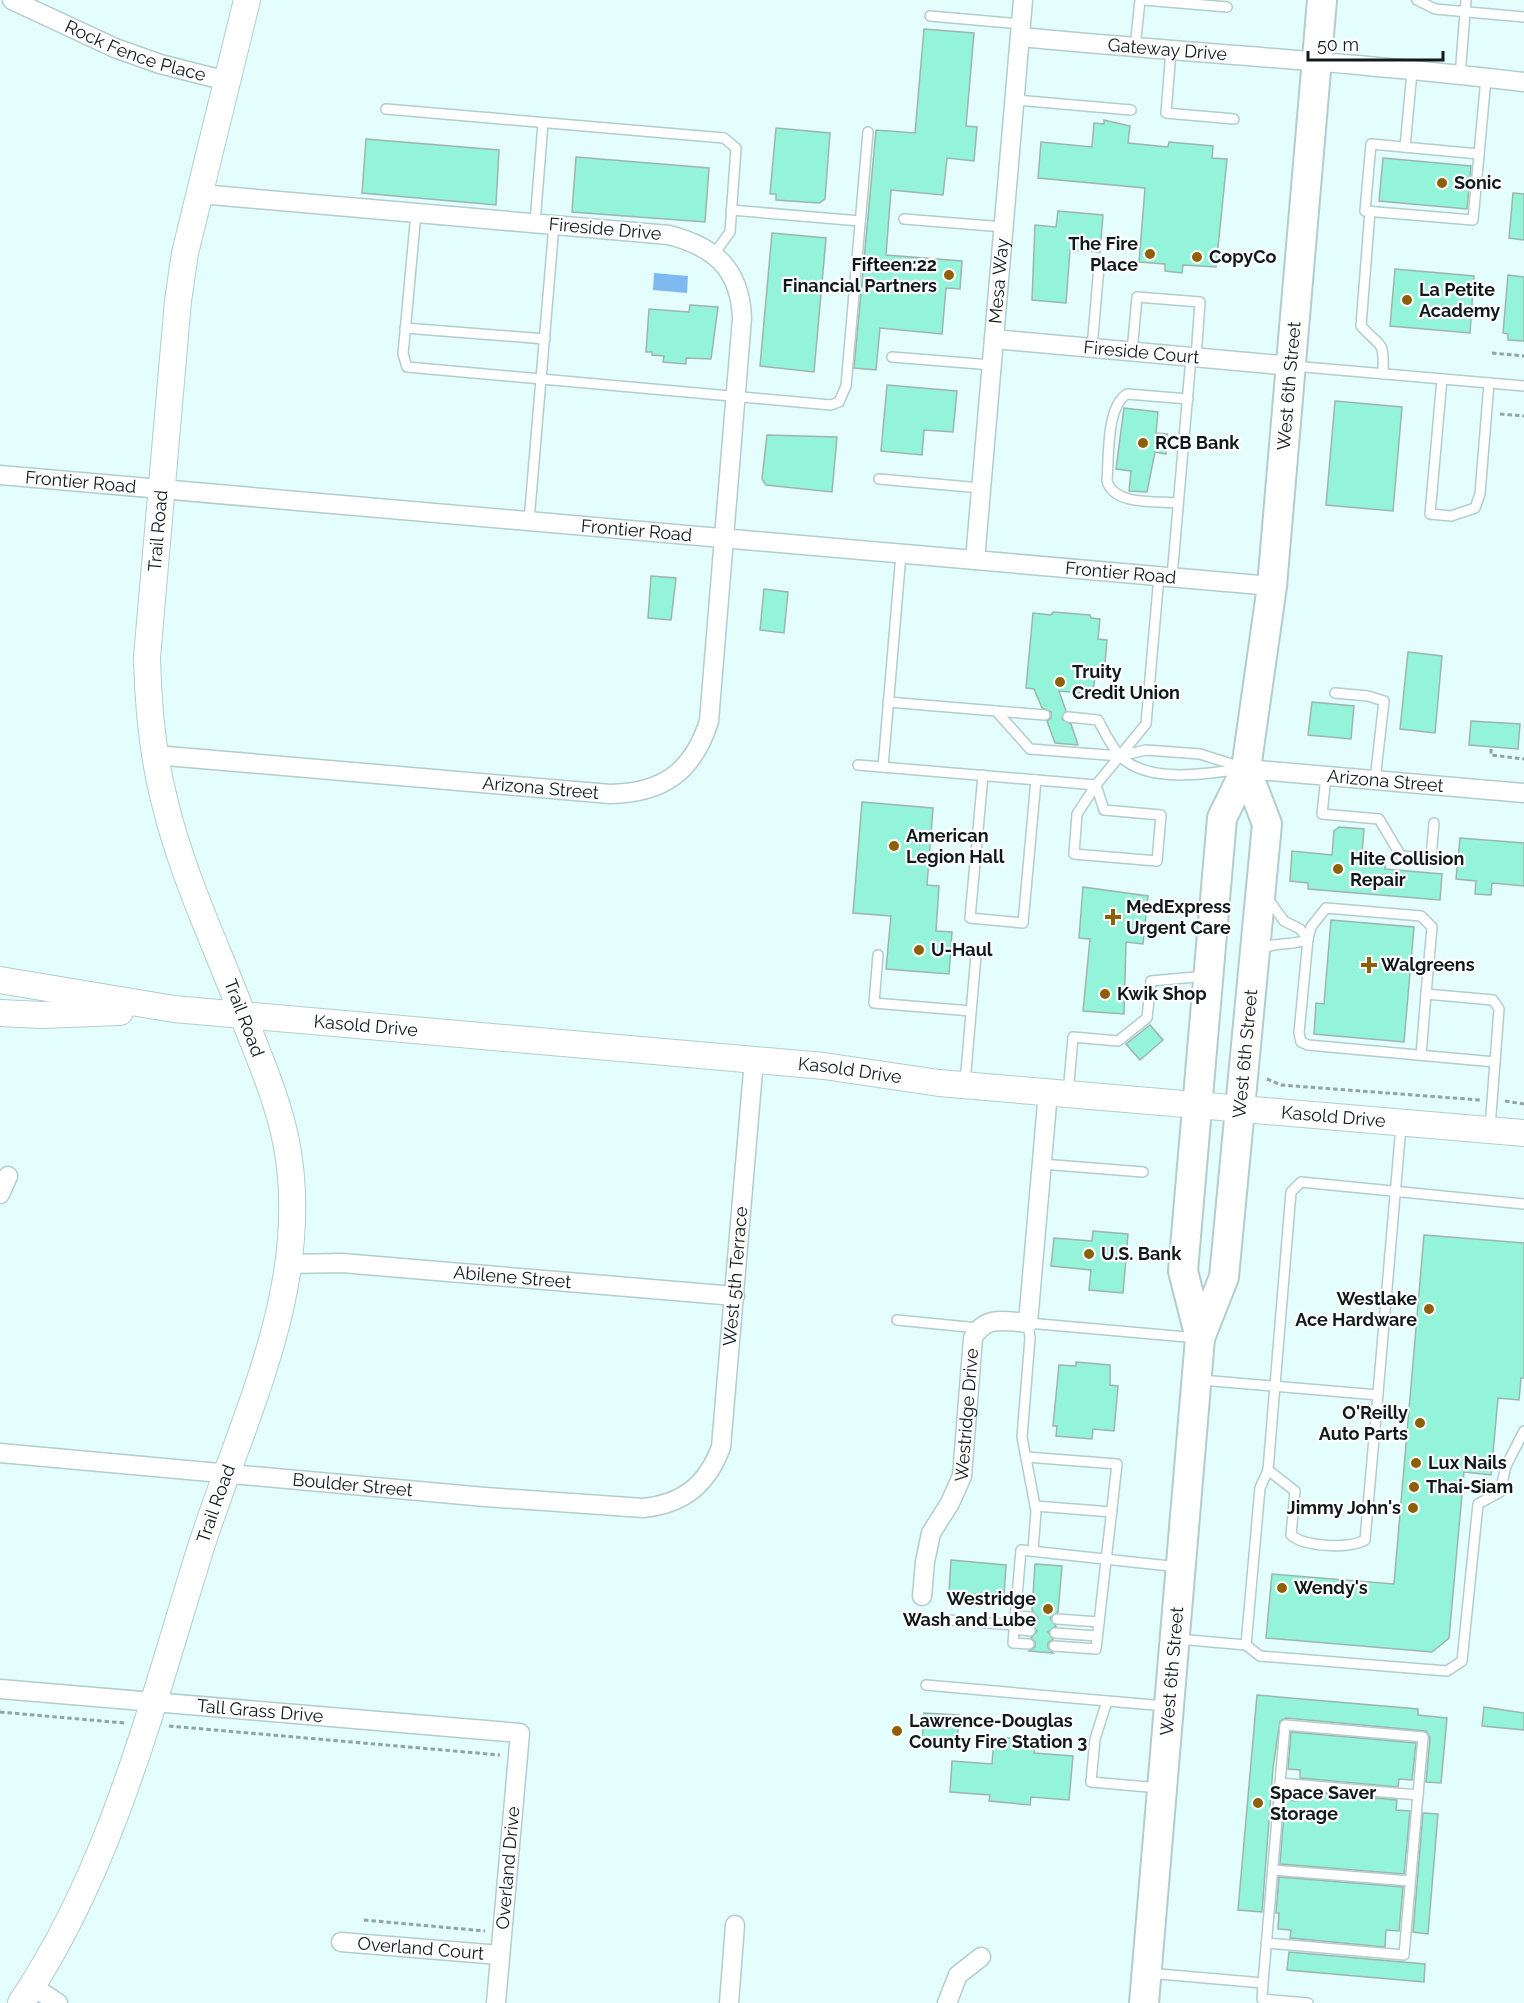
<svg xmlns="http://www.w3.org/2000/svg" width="1524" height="2003" font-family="Raleway,sans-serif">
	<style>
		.water { fill: #7eb9f0 }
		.building { fill: #94f4d9; stroke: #9eb5ad; stroke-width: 1.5 }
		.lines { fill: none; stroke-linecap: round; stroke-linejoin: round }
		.lane-casing { stroke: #b3cccd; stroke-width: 12 }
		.street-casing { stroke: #b3cccd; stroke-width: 21 }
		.secondary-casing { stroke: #b3cccd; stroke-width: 28 }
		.primary-casing { stroke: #b3cccd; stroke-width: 32 }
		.path { stroke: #91a4a4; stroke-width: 3; stroke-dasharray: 4.5 3; stroke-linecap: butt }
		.lane { stroke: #fff; stroke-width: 9 }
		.street { stroke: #fff; stroke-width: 18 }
		.secondary { stroke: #fff; stroke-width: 26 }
		.primary { stroke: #fff; stroke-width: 28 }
		.poi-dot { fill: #8d6006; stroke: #fff; stroke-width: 2 }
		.labels { text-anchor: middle; stroke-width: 4.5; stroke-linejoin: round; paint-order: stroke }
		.street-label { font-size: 18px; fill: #111a1a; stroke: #fff }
		.poi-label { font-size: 18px; font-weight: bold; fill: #111a1a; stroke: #fff; text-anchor: start }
	</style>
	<rect width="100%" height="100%" fill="#e4fefe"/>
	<!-- water -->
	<path class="water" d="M654 273 688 276 687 293 653 290Z"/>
	<!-- building -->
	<g class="building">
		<path d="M924 29 974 33 966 126 977 127 974 161 947 158 943 195 891 190 886 255 962 261 960 289 946 288 942 334 880 328 876 370 854 368 876 130 915 133Z"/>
		<path d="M1104 120 1130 126 1128 143 1168 147 1169 142 1213 146 1212 158 1227 159 1216 267 1183 265 1182 273 1165 271V264L1139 262 1145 188 1038 178 1041 142 1092 147 1094 123 1104 124Z"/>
		<path d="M776 128 830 133 825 199 819 203 776 200V194H770Z"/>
		<path d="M366 139 499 150 496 205 362 193Z"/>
		<path d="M576 157 709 168 705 222 572 212Z"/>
		<path d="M1383 158 1471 166 1467 209 1379 201Z"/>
		<path d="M1513 193 1524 194V240L1509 238Z"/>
		<path d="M1058 211 1103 215 1100 252 1070 250 1066 303 1032 300 1035 225 1056 227Z"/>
		<path d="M772 233 826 238 814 372 760 366Z"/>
		<path d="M1395 269 1474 276 1470 333 1390 326Z"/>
		<path d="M1508 275 1524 277V341L1508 340V334L1503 333Z"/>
		<path d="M690 305 718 307 711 359 686 358V364L663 362 664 356 652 355V352H646L649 309 689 312Z"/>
		<path d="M887 385 957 391 953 432 924 430 922 455 881 451Z"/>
		<path d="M1335 401 1402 407 1393 511 1326 505Z"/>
		<path d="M1124 408 1158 412 1156 433 1167 434 1166 454 1155 452 1147 492 1129 491 1131 471 1116 469Z"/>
		<path d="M767 435 837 437 832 492 766 485 762 479Z"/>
		<path d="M651 576 676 578 671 620 648 618Z"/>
		<path d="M764 589 788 592 784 633 760 630Z"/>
		<path d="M1053 612 1090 615 1091 618 1100 619 1098 639 1107 640 1104 675H1095L1093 694 1059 691 1066 711 1062 719 1071 724 1078 745 1055 743 1047 721 1051 718V712L1042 708 1034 689 1026 688 1033 613 1051 615Z"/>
		<path d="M1408 652 1442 656 1435 733 1400 729Z"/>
		<path d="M1312 702 1354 706 1351 739 1308 735Z"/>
		<path d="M1471 721 1520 724 1518 749 1469 745Z"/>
		<path d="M862 802 933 808 927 885 939 886 936 931 952 932 949 974 886 969 891 916 853 913Z"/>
		<path d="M1339 827 1364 829 1362 854 1386 856 1385 869 1442 874 1440 900 1308 889V883L1290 881 1292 851 1332 855 1334 831Z"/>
		<path d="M1460 838 1524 843V886L1492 883 1491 895 1475 894 1476 881 1456 879Z"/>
		<path d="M1083 887 1148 896 1143 944 1126 942 1124 1014 1083 1011 1090 939 1079 938Z"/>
		<path d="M1331 920 1414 927 1404 1042 1314 1034 1316 1003 1324 1004Z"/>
		<path d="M1150 1025 1163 1040 1140 1060 1126 1044Z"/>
		<path d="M1093 1231 1128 1234 1123 1293 1089 1290 1091 1270 1051 1266 1054 1238 1092 1241Z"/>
		<path d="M1424 1235 1524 1243V1378H1521L1519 1400 1498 1398 1491 1475 1464 1472 1449 1638 1432 1652 1266 1638 1272 1574 1394 1584Z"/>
		<path d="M1076 1362 1110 1365V1385L1118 1386 1114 1431 1093 1429 1092 1439 1056 1436 1057 1426H1053L1059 1365 1076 1366Z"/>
		<path d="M951 1560 1006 1565 1004 1597 949 1592Z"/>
		<path d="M1035 1564 1062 1566 1058 1612 1050 1618 1056 1626 1048 1632 1053 1639 1048 1643V1648L1053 1653 1029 1651 1035 1647V1642L1031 1638 1037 1631 1031 1624 1038 1618 1032 1610Z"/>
		<path d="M1257 1695 1418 1709V1715L1447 1718 1441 1783 1426 1782 1430 1738 1426 1731 1286 1718 1280 1721 1273 1768 1262 1912 1238 1910Z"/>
		<path d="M1484 1707 1524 1713V1730L1482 1726Z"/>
		<path d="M924 1713 959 1715 957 1744 922 1741Z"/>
		<path d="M1291 1732 1416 1743 1412 1780 1399 1779 1398 1787 1300 1778V1770L1288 1769Z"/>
		<path d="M994 1737 1035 1740 1034 1753 1073 1756 1069 1800 1031 1797 1030 1805 989 1801 990 1795 950 1792 952 1761 992 1764Z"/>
		<path d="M1298 1791 1397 1800 1396 1810 1410 1811 1404 1874 1280 1864 1285 1800 1298 1801Z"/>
		<path d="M1423 1813 1438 1814 1428 1934 1413 1932Z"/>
		<path d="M1279 1877 1403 1887 1399 1931 1386 1930 1385 1947 1290 1938 1291 1930 1278 1929 1279 1913H1276Z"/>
		<path d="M1289 1952 1425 1964 1424 1982 1287 1970Z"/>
	</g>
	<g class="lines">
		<!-- lane casing -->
		<g class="lane-casing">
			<g id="lane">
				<path d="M1144 0 1227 7"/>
				<path d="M1417 0 1435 9 1524 17"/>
				<path d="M930 16 1021 24"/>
				<path d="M1135 48 1140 0"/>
				<path d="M1171 51 1166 113 1234 119"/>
				<path d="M1460 76 1466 0"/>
				<path d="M1015 100 1131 110"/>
				<path d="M386 109 724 138 736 148 730 232 714 254"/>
				<path d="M1405 147 1412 72"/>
				<path d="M1479 154 1371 144 1365 211 1473 220 1486 78"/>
				<path d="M731 210 860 221"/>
				<path d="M1370 211 1361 326C1382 349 1384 339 1383 374"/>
				<path d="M416 213 403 354 407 367 831 405 839 402 846 386 868 132"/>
				<path d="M904 219 1004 227"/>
				<path d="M535 223 543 123"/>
				<path d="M405 328 545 339"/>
				<path d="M1092 348 1099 266"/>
				<path d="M1132 352 1137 297 1200 302 1196 357"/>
				<path d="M892 357 992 365"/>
				<path d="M1293 366 1524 386"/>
				<path d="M1442 379 1430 514 1451 516 1475 508 1480 494 1489 383"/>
				<path d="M879 479 981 488"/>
				<path d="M1178 503C1157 501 1114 506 1107 481 1109 457 1106 407 1127 394L1188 399"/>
				<path d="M529 521 554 225"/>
				<path d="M1172 577 1191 357"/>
				<path d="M1335 693 1368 696 1384 701 1375 780"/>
				<path d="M888 702 996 711 1030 749 1120 756 1146 750 1200 754 1244 768"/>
				<path d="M996 711 1045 715"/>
				<path d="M1068 717 1098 720C1104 731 1111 746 1120 756 1147 784 1207 774 1241 769"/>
				<path d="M858 765 1096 785 1104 810 1161 815 1157 861 1074 854 1077 814 1096 785 1146 724 1159 576"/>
				<path d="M883 767 901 554"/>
				<path d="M983 775 970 918 1023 923 1036 780"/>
				<path d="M1326 776 1322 814 1379 819 1401 856 1431 858 1434 823"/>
				<path d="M1268 899 1284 921 1300 929 1308 939"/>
				<path d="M1261 950C1277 940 1292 947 1308 939"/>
				<path d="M878 955 874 1003 971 1011"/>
				<path d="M1426 994 1432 927 1421 916 1326 908 1311 927 1308 939 1299 1033 1301 1042 1308 1045 1495 1062"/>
				<path d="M1421 1055 1426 994 1493 1000 1499 1009 1490 1128"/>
				<path d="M965 1083 976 955"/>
				<path d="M1068 1094 1073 1037 1118 1041 1147 1018 1151 981 1206 976"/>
				<path d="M1401 1126C1390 1264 1377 1402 1365 1540 1349 1549 1305 1547 1291 1535L1295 1491 1268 1470 1291 1192 1301 1182 1524 1204"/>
				<path d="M1042 1164 1143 1172"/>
				<path d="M897 1320 978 1328"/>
				<path d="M1201 1380 1378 1395"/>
				<path d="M1026 1457 1117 1464 1096 1649 1054 1646"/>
				<path d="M1035 1506 1112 1512"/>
				<path d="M1033 1551 1036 1511 1022 1437 1030 1338 1028 1323 1198 1338"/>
				<path d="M1016 1616 1031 1617"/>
				<path d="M1057 1619 1099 1622"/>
				<path d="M947 1620 1015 1625"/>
				<path d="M1015 1629 1030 1631"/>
				<path d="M1055 1633 1097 1636"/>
				<path d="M1178 1639 1246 1645 1260 1488 1268 1470"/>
				<path d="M1029 1644 1013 1643 1021 1550 1179 1567"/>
				<path d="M1246 1645 1260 1656 1447 1671 1462 1661 1478 1504 1500 1492 1506 1466 1524 1431"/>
				<path d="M926 1685 1107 1701"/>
				<path d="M1280 1783 1418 1795"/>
				<path d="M1160 1788 1091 1782 1095 1739 1107 1701 1166 1706"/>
				<path d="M1273 1870 1410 1881"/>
				<path d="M1148 1973 1263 1983 1262 1999 1308 2003"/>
				<path d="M1263 1983 1285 1725 1423 1737 1404 1955 1266 1943"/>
			</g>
		</g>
		<!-- street casing -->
		<g class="street-casing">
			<g id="street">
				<path id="s1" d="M12 0 115 48 160 64 227 81"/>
				<path id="s2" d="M1020 37C1188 53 1357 62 1524 82"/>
				<path id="s3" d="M994 339 1291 366"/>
				<path id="s4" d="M0 475 1272 586"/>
				<path id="s5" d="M975 560 1023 0"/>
				<path id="s6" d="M155 755 610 794C663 793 693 772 709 721L742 318C740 269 715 247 669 235L200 194"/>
				<path id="s7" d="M1246 769 1524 793"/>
				<path d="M0 1194 8 1176"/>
				<path id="s8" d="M289 1264 342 1263 735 1296"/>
				<path id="s9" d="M0 1453 485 1497 643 1508C683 1504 707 1485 721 1447L754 1059"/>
				<path id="s10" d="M922 1596 925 1562 931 1533 950 1503 962 1476 973 1338C985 1315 1005 1321 1028 1323L1048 1092"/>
				<path id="s11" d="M0 1689 520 1733 496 2003"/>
				<path id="s12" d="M341 1942 500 1955"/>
				<path d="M32 1986 58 2003"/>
				<path d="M729 2003 735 1925"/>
				<path d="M947 2003 958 1975 981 1957"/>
			</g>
		</g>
		<!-- secondary casing -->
		<g class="secondary-casing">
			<g id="secondary">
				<path id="s13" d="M0 980 174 1009 824 1066 939 1083 1524 1133"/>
				<path d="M0 1013 41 1015 120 1012"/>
				<path id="s14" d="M21 2003C113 1866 152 1703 201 1547 243 1416 314 1284 286 1141 277 1097 258 1055 242 1013 215 943 181 872 164 799 152 752 148 705 147 657L178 301 185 253 247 0"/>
			</g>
		</g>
		<!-- primary casing -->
		<g class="primary-casing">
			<g id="primary">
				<path id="s15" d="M1200 1338 1183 1271 1222 818 1246 769 1272 586 1322 0"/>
				<path id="s16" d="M1144 2003 1200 1338 1224 1277 1267 824 1246 769"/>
			</g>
		</g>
		<!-- path -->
		<g class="path">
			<path d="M1492 353 1524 356"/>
			<path d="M1500 414 1524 416"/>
			<path d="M1491 749V755L1524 759"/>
			<path d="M1267 1079 1281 1085 1480 1100"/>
			<path d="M1505 1101 1524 1104"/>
			<path d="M0 1712 124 1723"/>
			<path d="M169 1726 500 1755"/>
			<path d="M364 1920 485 1931"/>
		</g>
		<!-- lane -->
		<use href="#lane" class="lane"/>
		<!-- street -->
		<use href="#street" class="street"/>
		<!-- secondary -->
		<use href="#secondary" class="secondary"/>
		<!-- primary -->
		<use href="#primary" class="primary"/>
	</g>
	<!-- markers -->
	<g class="poi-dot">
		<circle cx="1442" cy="183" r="6"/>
		<circle cx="1150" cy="254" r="6"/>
		<circle cx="1197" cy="257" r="6"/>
		<circle cx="949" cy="275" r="6"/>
		<circle cx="1407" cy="300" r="6"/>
		<circle cx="1143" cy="443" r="6"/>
		<circle cx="1060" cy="682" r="6"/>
		<circle cx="894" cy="846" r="6"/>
		<circle cx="1338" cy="869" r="6"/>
		<path d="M1110 908h6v6h6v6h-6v6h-6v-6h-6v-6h6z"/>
		<circle cx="919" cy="950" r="6"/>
		<path d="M1366 956h6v6h6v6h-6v6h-6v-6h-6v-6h6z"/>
		<circle cx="1105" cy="994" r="6"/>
		<circle cx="1089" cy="1254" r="6"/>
		<circle cx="1429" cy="1309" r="6"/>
		<circle cx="1420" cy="1423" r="6"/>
		<circle cx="1416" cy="1463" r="6"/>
		<circle cx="1414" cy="1487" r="6"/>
		<circle cx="1413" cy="1508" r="6"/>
		<circle cx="1282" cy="1588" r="6"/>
		<circle cx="1048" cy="1609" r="6"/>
		<circle cx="897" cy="1731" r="6"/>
		<circle cx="1258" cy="1803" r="6"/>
	</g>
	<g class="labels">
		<!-- street labels -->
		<g class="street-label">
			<text dy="6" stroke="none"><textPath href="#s1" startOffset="134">Rock Fence Place</textPath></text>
			<text dy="6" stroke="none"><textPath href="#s2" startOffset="148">Gateway Drive</textPath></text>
			<text transform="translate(605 229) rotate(5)" y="6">Fireside Drive</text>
			<text dy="6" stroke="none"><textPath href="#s5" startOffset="280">Mesa Way</textPath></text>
			<text dy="6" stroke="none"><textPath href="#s3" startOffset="148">Fireside Court</textPath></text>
			<text dy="6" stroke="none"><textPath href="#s15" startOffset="964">West 6th Street</textPath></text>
			<text dy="6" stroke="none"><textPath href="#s4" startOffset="81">Frontier Road</textPath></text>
			<text dy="6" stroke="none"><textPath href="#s14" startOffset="1546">Trail Road</textPath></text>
			<text dy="6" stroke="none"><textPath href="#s4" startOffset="639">Frontier Road</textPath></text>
			<text dy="6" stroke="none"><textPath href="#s4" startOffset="1125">Frontier Road</textPath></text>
			<text dy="6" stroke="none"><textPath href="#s7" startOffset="140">Arizona Street</textPath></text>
			<text dy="6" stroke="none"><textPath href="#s6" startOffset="387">Arizona Street</textPath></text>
			<text transform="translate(244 1018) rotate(69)" y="6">Trail Road</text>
			<text dy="6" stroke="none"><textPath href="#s13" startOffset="369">Kasold Drive</textPath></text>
			<text dy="6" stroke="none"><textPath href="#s16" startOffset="957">West 6th Street</textPath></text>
			<text dy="6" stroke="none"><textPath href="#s13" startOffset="855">Kasold Drive</textPath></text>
			<text dy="6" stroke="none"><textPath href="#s13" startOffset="1341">Kasold Drive</textPath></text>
			<text dy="6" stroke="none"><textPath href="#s9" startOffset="922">West 5th Terrace</textPath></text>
			<text dy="6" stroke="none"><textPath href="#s8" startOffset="224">Abilene Street</textPath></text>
			<text dy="6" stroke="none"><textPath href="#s10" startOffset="190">Westridge Drive</textPath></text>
			<text dy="6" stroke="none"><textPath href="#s9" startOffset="354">Boulder Street</textPath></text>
			<text dy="6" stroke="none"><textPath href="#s14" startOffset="538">Trail Road</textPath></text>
			<text dy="6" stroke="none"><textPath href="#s16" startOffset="333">West 6th Street</textPath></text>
			<text dy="6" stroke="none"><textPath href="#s11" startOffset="261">Tall Grass Drive</textPath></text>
			<text transform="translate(508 1868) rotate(-85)" y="6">Overland Drive</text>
			<text dy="6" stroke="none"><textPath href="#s12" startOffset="80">Overland Court</textPath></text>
		</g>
		<!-- poi labels -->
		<g class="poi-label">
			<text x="1454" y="189">Sonic</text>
			<text x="1138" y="250" text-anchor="end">The Fire<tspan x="1138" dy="21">Place</tspan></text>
			<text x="1209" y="263">CopyCo</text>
			<text x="937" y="271" text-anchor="end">Fifteen:22<tspan x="937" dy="21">Financial Partners</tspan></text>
			<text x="1419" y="296">La Petite<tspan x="1419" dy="21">Academy</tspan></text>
			<text x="1155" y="449">RCB Bank</text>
			<text x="1072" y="678">Truity<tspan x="1072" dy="21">Credit Union</tspan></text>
			<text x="906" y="842">American<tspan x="906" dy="21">Legion Hall</tspan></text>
			<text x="1350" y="865">Hite Collision<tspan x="1350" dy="21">Repair</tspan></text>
			<text x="1126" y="913">MedExpress<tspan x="1126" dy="21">Urgent Care</tspan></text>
			<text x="931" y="956">U-Haul</text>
			<text x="1381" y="971">Walgreens</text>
			<text x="1117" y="1000">Kwik Shop</text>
			<text x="1101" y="1260">U.S. Bank</text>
			<text x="1417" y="1305" text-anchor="end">Westlake<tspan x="1417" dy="21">Ace Hardware</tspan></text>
			<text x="1408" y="1419" text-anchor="end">O'Reilly<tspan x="1408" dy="21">Auto Parts</tspan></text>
			<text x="1428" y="1469">Lux Nails</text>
			<text x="1426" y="1493">Thai-Siam</text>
			<text x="1401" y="1514" text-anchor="end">Jimmy John's</text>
			<text x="1294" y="1594">Wendy's</text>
			<text x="1036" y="1605" text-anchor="end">Westridge<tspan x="1036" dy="21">Wash and Lube</tspan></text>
			<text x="909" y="1727">Lawrence-Douglas<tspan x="909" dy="21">County Fire Station 3</tspan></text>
			<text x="1270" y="1799">Space Saver<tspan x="1270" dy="21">Storage</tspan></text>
		</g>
	</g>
	<!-- scale -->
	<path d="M1308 51v9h135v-9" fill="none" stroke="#111a1a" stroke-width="3"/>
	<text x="1317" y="51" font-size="18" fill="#111a1a" stroke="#ffffff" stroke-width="4.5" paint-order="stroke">50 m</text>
</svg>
